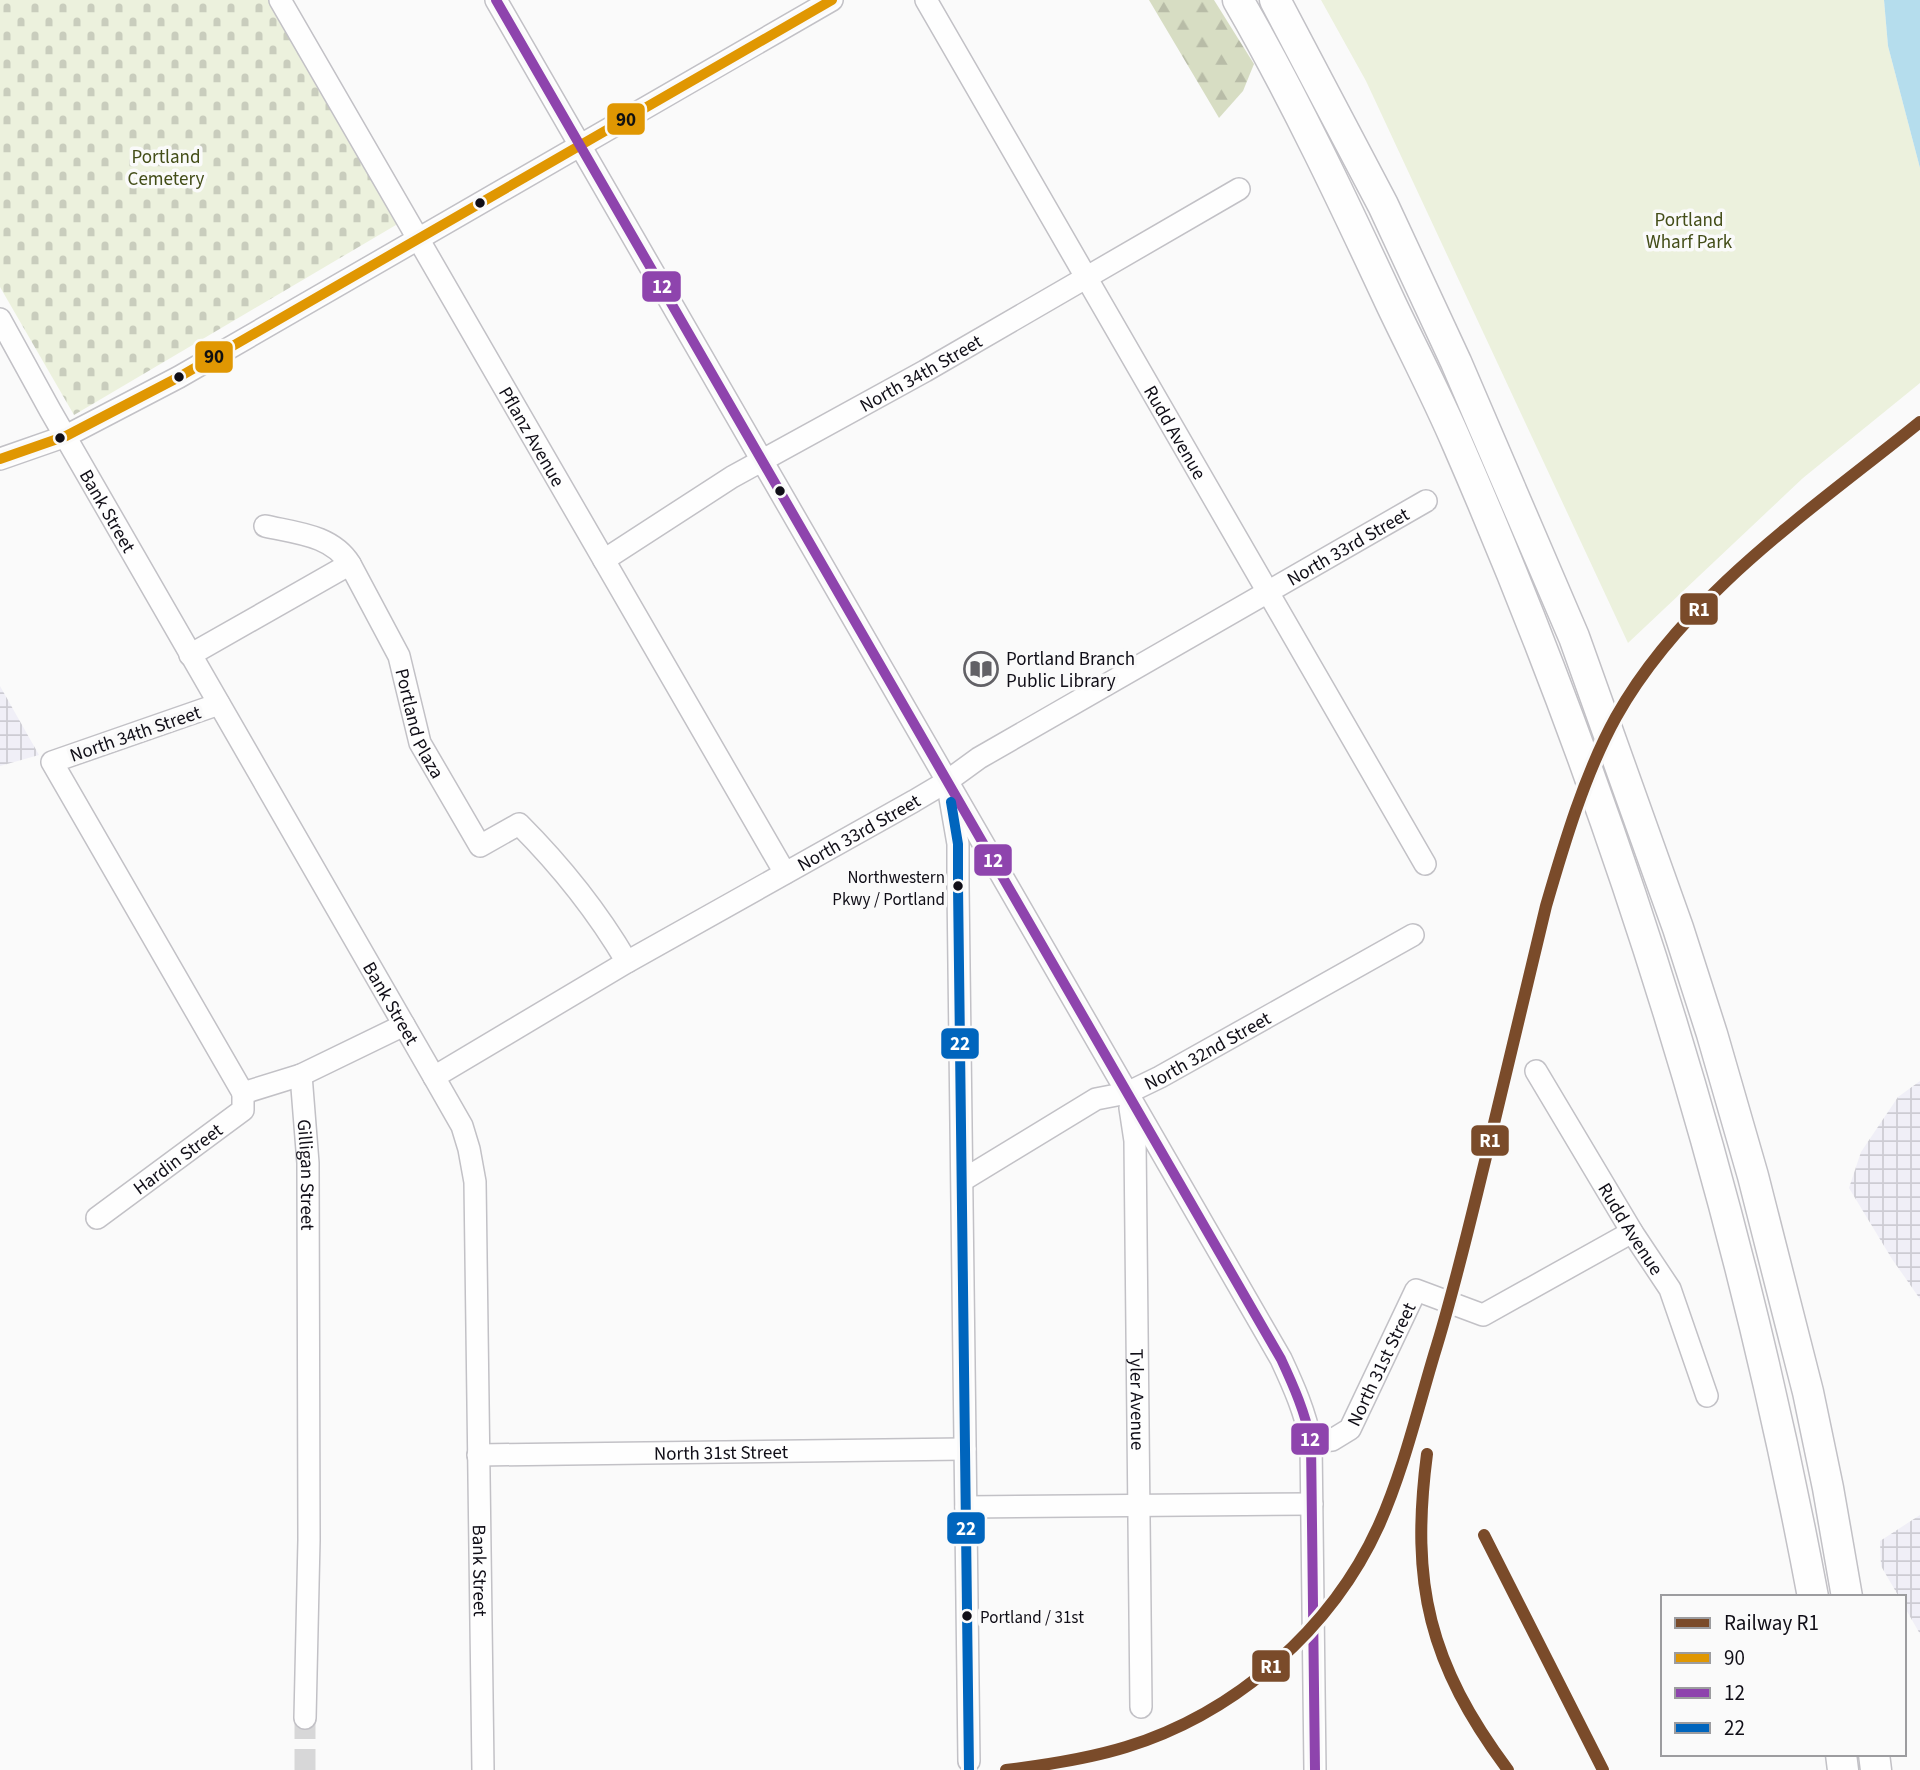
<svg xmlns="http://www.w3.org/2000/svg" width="1920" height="1770" font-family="'Source Sans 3',sans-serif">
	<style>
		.industrial { fill: url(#industrial-grid) }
		.green { fill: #ecf1dd }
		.forest { fill: url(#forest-firs) }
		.cemetery { fill: url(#cemetery-stones) }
		.water { fill: #b5dded }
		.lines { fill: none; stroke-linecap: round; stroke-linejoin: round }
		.minor-tunnel { stroke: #d7d7d8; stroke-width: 21; stroke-dasharray: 21 10; stroke-linecap: butt }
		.minor-casing { stroke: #c2c1c6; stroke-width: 24 }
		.highway-casing { stroke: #c2c1c6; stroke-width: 33 }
		.minor { stroke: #fefefe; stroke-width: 21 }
		.highway { stroke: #fefefe; stroke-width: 30 }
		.bus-1-casing { stroke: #fafafa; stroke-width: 16 }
		.bus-2-casing { stroke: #fafafa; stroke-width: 16 }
		.bus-3-casing { stroke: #fafafa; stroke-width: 16 }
		.bus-1 { stroke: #e09702; stroke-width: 10 }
		.bus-2 { stroke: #8e44ad; stroke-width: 10 }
		.bus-3 { stroke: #0065bd; stroke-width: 10 }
		.rail-1-casing { stroke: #fafafa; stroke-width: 18 }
		.rail-1 { stroke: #7a4b2a; stroke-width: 12 }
		.bus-dot { fill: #100e17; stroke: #fafafa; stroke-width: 2.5 }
		.labels { text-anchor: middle; stroke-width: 7; stroke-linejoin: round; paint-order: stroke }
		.bus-label { font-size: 17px; fill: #100e17; stroke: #fafafa; text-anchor: end }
		.park-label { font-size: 19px; fill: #434d18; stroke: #fafafa }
		.street-label { font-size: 19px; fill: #100e17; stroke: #fafafa }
		.poi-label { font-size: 19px; fill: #100e17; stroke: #fafafa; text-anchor: start }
		.line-badge { stroke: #fafafa; stroke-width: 2.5 }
		.badge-label { font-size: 19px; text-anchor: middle; font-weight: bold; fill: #fff }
		.pale-badge-label { font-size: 19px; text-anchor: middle; font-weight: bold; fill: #111 }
	</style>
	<defs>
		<pattern id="industrial-grid" width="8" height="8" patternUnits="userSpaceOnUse" patternTransform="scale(1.75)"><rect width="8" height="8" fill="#f0eff7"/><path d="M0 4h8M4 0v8" fill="none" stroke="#cdccd3"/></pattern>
		<pattern id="forest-firs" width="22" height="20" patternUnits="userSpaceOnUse" patternTransform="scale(1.75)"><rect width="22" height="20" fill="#d7ddc3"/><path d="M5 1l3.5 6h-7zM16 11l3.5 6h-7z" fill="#b8bca7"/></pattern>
		<pattern id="cemetery-stones" width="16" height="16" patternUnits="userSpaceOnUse" patternTransform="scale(1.75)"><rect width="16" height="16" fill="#ecf1dd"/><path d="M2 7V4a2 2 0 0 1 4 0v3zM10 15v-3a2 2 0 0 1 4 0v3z" fill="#c9cdbd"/></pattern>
	</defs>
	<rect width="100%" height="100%" fill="#fafafa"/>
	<!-- industrial -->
	<g class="industrial">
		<path d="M0 686 39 755 0 766Z"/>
		<path d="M1920 1081V1299L1892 1259 1849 1188 1861 1152 1898 1097Z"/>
		<path d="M1920 1515V1634L1904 1606V1597H1899L1881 1566 1880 1541Z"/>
	</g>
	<!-- green -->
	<path class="green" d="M1321 0H1884L1888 46 1920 168V383L1803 478 1628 643 1366 81Z"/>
	<!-- forest -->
	<path class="forest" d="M1149 0H1214L1254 64 1243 91 1219 118Z"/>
	<!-- cemetery -->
	<path class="cemetery" d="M0 0H272L401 222 74 415 0 287Z"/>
	<!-- water -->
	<path class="water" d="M1884 0H1920V168L1888 46Z"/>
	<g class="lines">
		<!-- minor-tunnel -->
		<path class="minor-tunnel" d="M305 1770V1718"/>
		<!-- minor casing -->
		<g class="minor-casing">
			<g id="minor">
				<path id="s1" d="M280 0 785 873"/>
				<path d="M496 0 1281 1359C1294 1387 1305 1412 1311 1442L1315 1770"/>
				<path id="s2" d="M926 0 1425 864"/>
				<path id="s3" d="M0 319 50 410 434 1077 462 1126 469 1149 475 1182 483 1770"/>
				<path d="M0 459 66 436 179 377 832 0"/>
				<path d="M265 526C296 533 332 535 350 564"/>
				<path id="s4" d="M604 560 732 477 925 371 1239 189"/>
				<path id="s5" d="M190 655 350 564 399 656 420 743 480 846 519 824C561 866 597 911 627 962"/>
				<path d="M219 704 52 762 243 1093"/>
				<path d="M950 798 958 844V886L969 1761"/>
				<path id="s6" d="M1536 1071 1632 1232 1670 1289 1707 1396"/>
				<path id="s7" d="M301 1075 308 1163 309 1540 305 1718"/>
				<path id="s8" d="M434 1077 627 962 914 801 946 782 979 758 1426 501"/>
				<path d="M243 1093 301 1075 404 1025"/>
				<path id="s9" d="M1130 1108 1135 1141 1141 1707"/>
				<path id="s10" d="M963 1180 1096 1099 1127 1093 1160 1077 1413 935"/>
				<path id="s11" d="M97 1218 243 1110V1093"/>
				<path id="s12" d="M1311 1442 1332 1440 1350 1429 1416 1290 1483 1315 1632 1232"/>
				<path id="s13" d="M478 1455 965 1449"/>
				<path d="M966 1507 1312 1504"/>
			</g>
		</g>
		<!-- highway casing -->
		<g class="highway-casing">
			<g id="highway">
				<path d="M1238 0C1295 99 1344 203 1392 306 1414 352 1438 398 1458 445 1618 813 1739 1202 1813 1597"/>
				<path d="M1275 0 1383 205 1456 362 1574 637 1678 928 1712 1034 1753 1176 1808 1392 1828 1488 1847 1597"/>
				<path d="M1841 1754 1843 1770"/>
				<path d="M1874 1754 1876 1770"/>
			</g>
		</g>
		<!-- minor -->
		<use href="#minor" class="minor"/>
		<!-- highway -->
		<use href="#highway" class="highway"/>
		<!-- bus-1 casing -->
		<g class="bus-1-casing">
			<path id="bus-1" d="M0 459 66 436 179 377 832 0"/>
		</g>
		<!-- bus-2 casing -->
		<g class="bus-2-casing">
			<path id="bus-2" d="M496 0 1281 1359C1294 1387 1305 1412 1311 1442L1315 1770"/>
		</g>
		<!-- bus-3 casing -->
		<g class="bus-3-casing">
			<path id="bus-3" d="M951 802 958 844V886L969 1770"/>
		</g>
		<!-- bus-1 -->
		<use href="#bus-1" class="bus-1"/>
		<!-- bus-2 -->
		<use href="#bus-2" class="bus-2"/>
		<!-- bus-3 -->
		<use href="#bus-3" class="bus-3"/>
		<!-- rail-1 casing -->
		<g class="rail-1-casing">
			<g id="rail-1">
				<path d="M1427 1454C1410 1584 1429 1664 1508 1770"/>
				<path d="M1484 1535 1603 1770"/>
				<path d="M1006 1770C1047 1765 1087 1759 1126 1747 1236 1713 1332 1629 1379 1525 1403 1471 1417 1412 1434 1355 1454 1291 1469 1226 1485 1161 1505 1076 1525 991 1546 906 1564 844 1585 773 1616 717 1684 595 1814 508 1920 422"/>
			</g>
		</g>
		<!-- rail-1 -->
		<use href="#rail-1" class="rail-1"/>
	</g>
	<!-- icons -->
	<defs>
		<g id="library-ring" transform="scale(1.75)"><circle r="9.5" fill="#fafafa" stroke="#626166" stroke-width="1.5"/><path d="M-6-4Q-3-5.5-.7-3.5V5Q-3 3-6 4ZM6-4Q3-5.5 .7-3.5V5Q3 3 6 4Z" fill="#626166"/></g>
	</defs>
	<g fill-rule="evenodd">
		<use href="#library-ring" x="981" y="669"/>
	</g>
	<!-- markers -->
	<g class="bus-dot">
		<circle cx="480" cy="203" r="6"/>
		<circle cx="179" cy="377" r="6"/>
		<circle cx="60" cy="438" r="6"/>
		<circle cx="780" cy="491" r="6"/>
		<circle cx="958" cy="886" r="6"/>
		<circle cx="967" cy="1616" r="6"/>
	</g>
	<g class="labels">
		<!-- bus labels -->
		<g class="bus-label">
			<text x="945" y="883">Northwestern<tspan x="945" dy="22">Pkwy / Portland</tspan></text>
			<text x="980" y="1623" text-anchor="start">Portland / 31st</text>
		</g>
		<!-- park labels -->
		<g class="park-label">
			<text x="166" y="163">Portland<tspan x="166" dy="22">Cemetery</tspan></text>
			<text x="1689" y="226">Portland<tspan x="1689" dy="22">Wharf Park</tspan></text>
		</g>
		<!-- street labels -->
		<g class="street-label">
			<text dy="7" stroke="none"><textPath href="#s4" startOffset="368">North 34th Street</textPath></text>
			<text dy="7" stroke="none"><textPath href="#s2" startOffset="499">Rudd Avenue</textPath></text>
			<text dy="7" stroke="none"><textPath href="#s1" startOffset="504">Pflanz Avenue</textPath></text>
			<text dy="7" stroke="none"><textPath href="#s3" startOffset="220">Bank Street</textPath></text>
			<text dy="7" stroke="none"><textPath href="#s8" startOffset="1057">North 33rd Street</textPath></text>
			<text dy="7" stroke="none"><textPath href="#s5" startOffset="359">Portland Plaza</textPath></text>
			<text transform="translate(135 733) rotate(-19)" y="7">North 34th Street</text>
			<text dy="7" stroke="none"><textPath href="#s8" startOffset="490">North 33rd Street</textPath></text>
			<text dy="7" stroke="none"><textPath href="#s3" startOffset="788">Bank Street</textPath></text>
			<text dy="7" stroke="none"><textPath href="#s10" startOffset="278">North 32nd Street</textPath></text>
			<text dy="7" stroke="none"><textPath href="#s11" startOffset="100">Hardin Street</textPath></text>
			<text dy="7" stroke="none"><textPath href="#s7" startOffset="100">Gilligan Street</textPath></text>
			<text dy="7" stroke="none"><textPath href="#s6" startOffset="184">Rudd Avenue</textPath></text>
			<text dy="7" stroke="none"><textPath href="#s12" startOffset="114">North 31st Street</textPath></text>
			<text dy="7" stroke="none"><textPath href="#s9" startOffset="292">Tyler Avenue</textPath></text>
			<text dy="7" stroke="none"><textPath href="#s13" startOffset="243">North 31st Street</textPath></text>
			<text dy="7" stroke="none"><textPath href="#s3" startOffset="1376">Bank Street</textPath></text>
		</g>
		<!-- poi labels -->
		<g class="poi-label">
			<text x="1006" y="665">Portland Branch<tspan x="1006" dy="22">Public Library</tspan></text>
		</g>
	</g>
	<g class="line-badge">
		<rect x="606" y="102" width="40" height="34" rx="7" fill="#e09702"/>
		<rect x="641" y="270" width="41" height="33" rx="7" fill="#8e44ad"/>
		<rect x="194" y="340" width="40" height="34" rx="7" fill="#e09702"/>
		<rect x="1679" y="592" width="40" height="34" rx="7" fill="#7a4b2a"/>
		<rect x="973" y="843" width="40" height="34" rx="7" fill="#8e44ad"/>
		<rect x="940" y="1027" width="40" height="33" rx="7" fill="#0065bd"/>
		<rect x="1470" y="1124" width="40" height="33" rx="7" fill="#7a4b2a"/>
		<rect x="1290" y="1422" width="40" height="34" rx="7" fill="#8e44ad"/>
		<rect x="946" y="1511" width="40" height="34" rx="7" fill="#0065bd"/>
		<rect x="1251" y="1649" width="40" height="34" rx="7" fill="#7a4b2a"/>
	</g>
	<g class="badge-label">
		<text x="662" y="293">12</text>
		<text x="1699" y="616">R1</text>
		<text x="993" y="867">12</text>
		<text x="960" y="1050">22</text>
		<text x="1490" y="1147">R1</text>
		<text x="1310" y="1446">12</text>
		<text x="966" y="1535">22</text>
		<text x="1271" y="1673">R1</text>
	</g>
	<g class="pale-badge-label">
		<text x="626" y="126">90</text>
		<text x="214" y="363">90</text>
	</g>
	<!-- legend -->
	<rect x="1661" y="1595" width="245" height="161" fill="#fafafa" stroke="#9c9c9f" stroke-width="2"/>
	<rect x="1675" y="1618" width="35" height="10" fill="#7a4b2a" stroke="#9c9c9f" stroke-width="2"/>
	<text x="1724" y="1630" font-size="21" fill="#100e17">Railway R1</text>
	<rect x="1675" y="1653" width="35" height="10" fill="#e09702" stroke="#9c9c9f" stroke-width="2"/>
	<text x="1724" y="1665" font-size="21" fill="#100e17">90</text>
	<rect x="1675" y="1688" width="35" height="10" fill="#8e44ad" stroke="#9c9c9f" stroke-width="2"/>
	<text x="1724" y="1700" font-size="21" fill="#100e17">12</text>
	<rect x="1675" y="1723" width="35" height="10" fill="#0065bd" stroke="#9c9c9f" stroke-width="2"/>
	<text x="1724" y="1735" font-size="21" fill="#100e17">22</text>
</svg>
